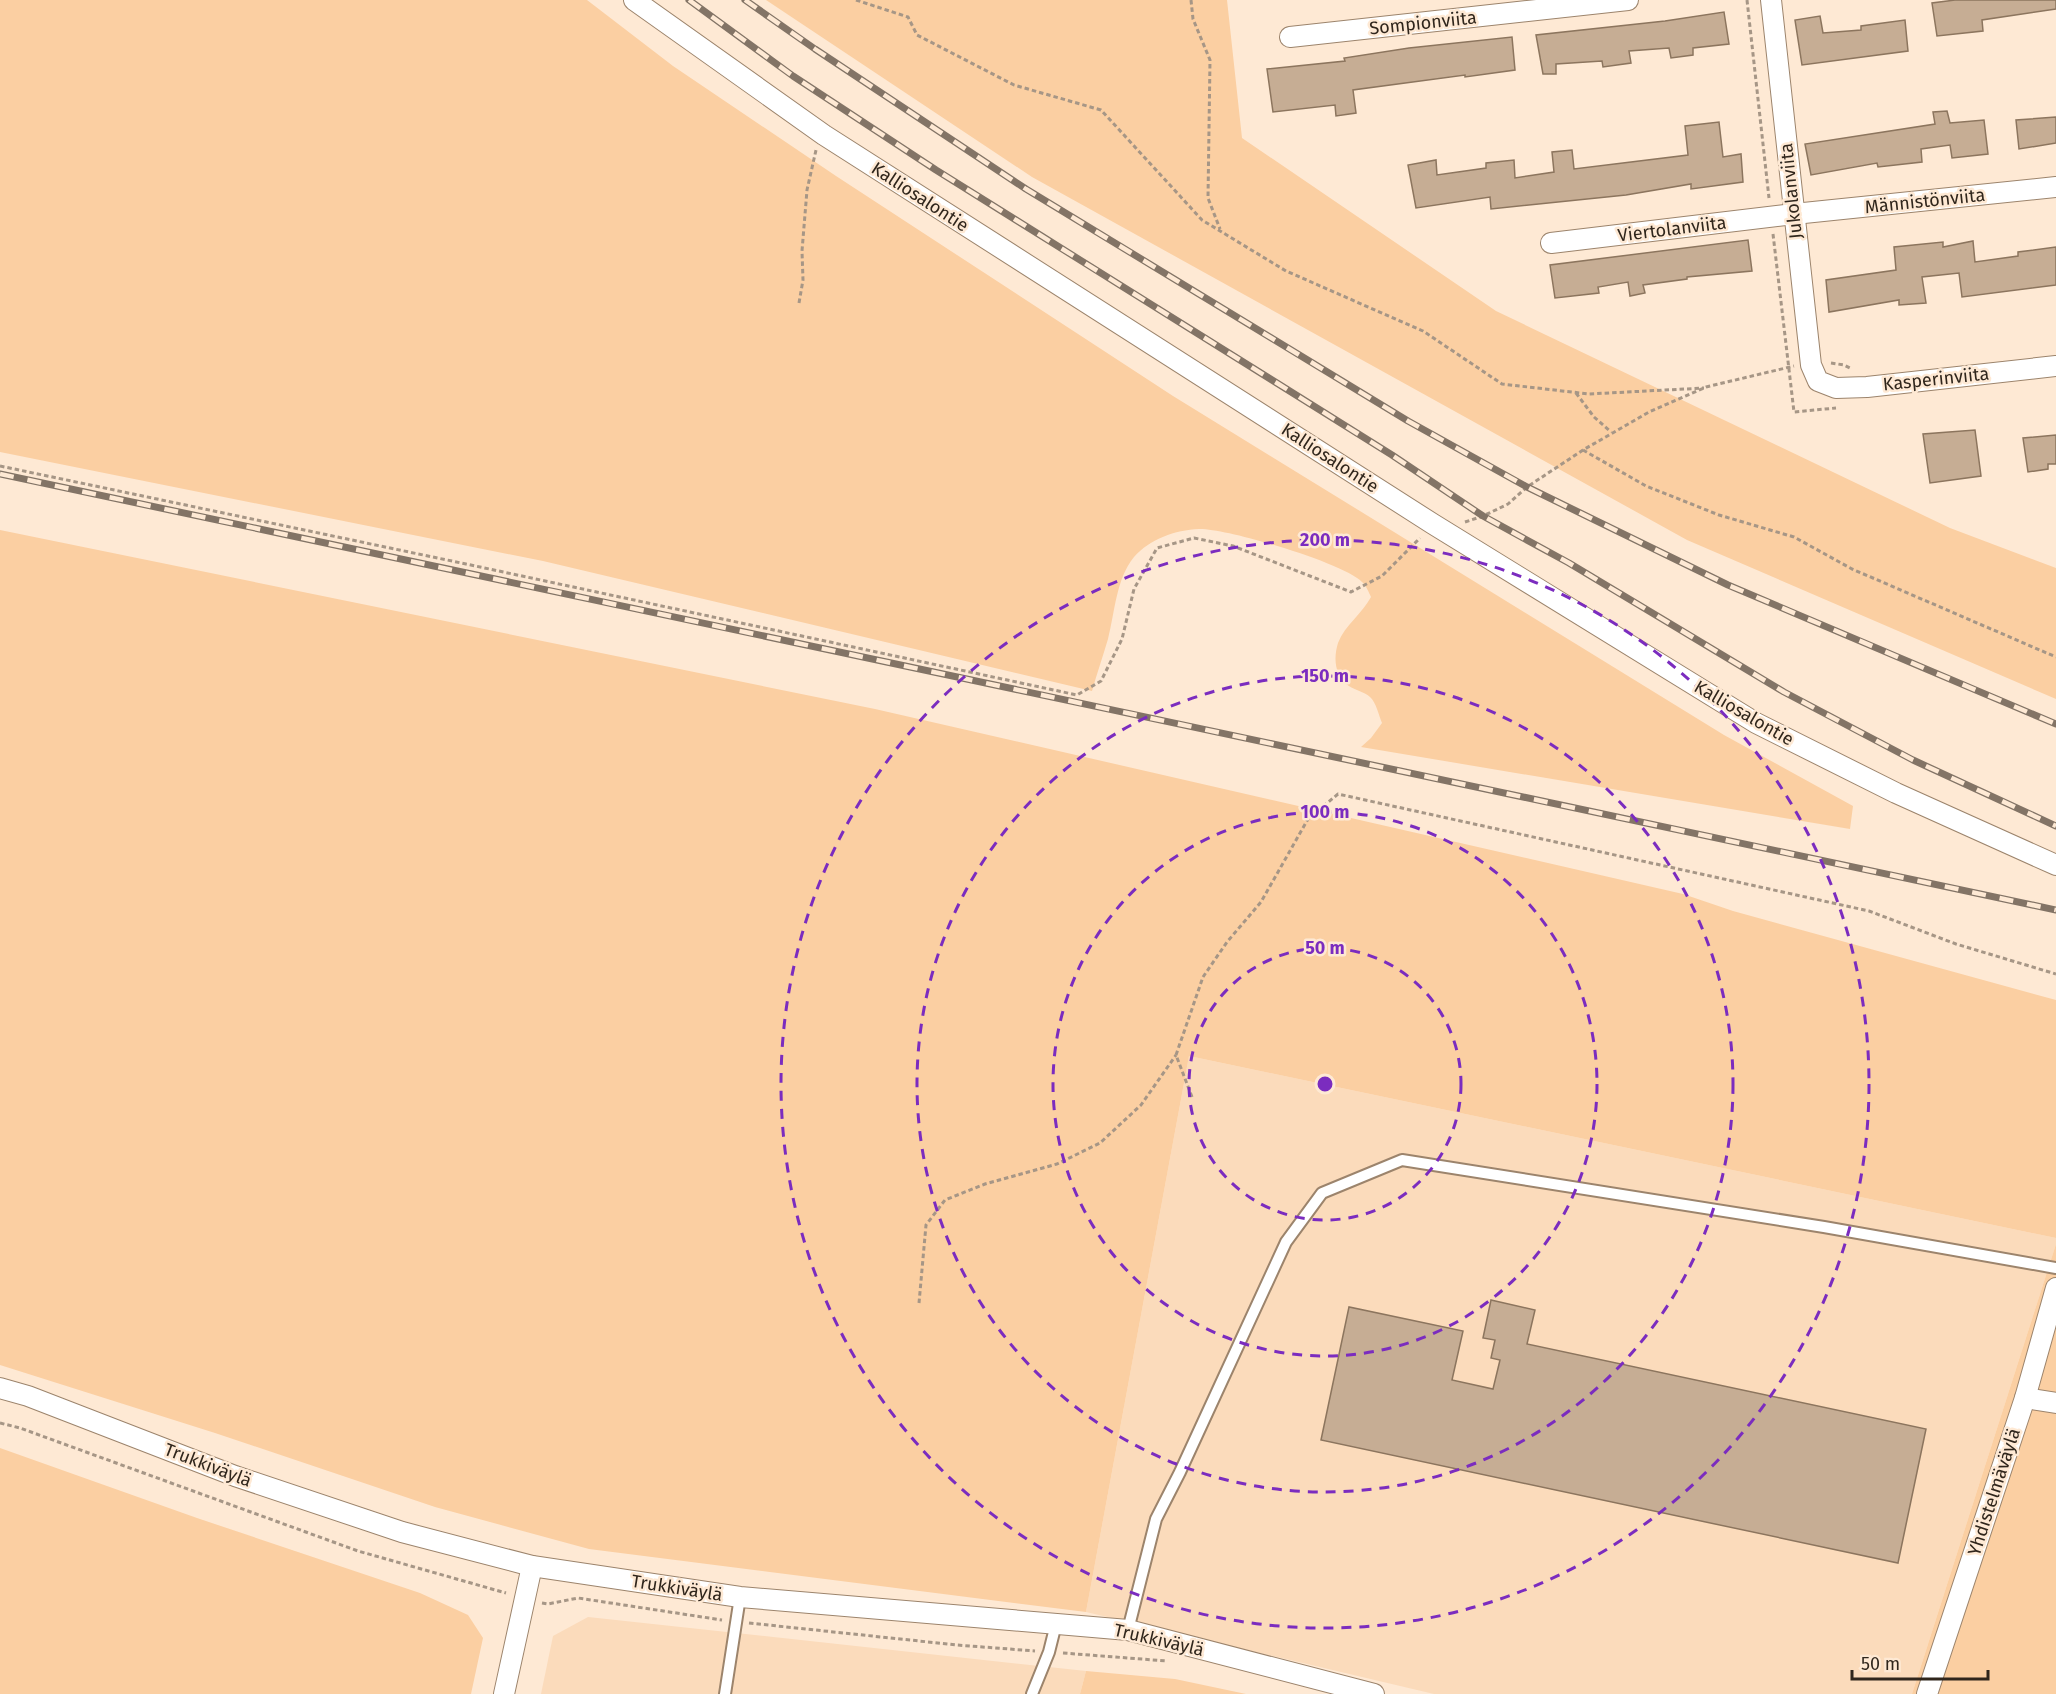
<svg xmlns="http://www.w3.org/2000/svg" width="2056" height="1694" font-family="'Fira Sans',sans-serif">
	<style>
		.built { fill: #fbdbbb }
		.green { fill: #fbcfa2 }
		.building { fill: #c6ad94; stroke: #8c755e; stroke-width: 1.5 }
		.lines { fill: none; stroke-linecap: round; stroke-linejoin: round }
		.lane-casing { stroke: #9c846c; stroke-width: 14 }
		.street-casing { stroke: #9c846c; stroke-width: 22 }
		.path { stroke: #a69686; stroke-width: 3; stroke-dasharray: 4.5 3; stroke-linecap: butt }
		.lane { stroke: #fff; stroke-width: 10 }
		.street { stroke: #fff; stroke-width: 20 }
		.rail-casing { stroke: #837466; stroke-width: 7 }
		.rail { stroke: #fee9d4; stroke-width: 4.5; stroke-dasharray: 14; stroke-linecap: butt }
		.ring { fill: none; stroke: #7b2cbf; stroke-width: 3; stroke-dasharray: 10 8 }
		.labels { text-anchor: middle; stroke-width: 5; stroke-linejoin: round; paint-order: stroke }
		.street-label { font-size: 18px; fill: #30261c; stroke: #fee9d4 }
		.centre { fill: #7b2cbf; stroke: #fee9d4; stroke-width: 3 }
		.ring-label { font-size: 18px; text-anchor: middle; font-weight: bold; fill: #7b2cbf; stroke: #fee9d4; stroke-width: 5; stroke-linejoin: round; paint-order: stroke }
	</style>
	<rect width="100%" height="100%" fill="#fee9d4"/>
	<!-- built -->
	<g class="built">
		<path d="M1189 1056 2056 1238V1244L1912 1694H1434L1086 1612Z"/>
		<path d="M588 1617 1086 1671 1080 1694H541L553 1636Z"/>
	</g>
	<!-- green -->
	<g class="green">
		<path d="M0 0H587L673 66 836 176 1173 396 1724 735 1853 806 1850 829 1361 747 1371 738 1382 723C1379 716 1376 702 1370 697 1365 692 1355 690 1349 686 1335 677 1333 659 1338 643 1345 625 1362 614 1371 597 1369 593 1366 585 1362 582 1344 563 1226 528 1199 529 1175 530 1150 539 1134 557 1116 579 1115 612 1108 639 1103 656 1097 673 1092 691L543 561 0 452Z"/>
		<path d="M766 0H1227L1242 138 1496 311 1950 528 2056 568V699L1687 540 1032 177Z"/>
		<path d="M0 530 875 709 1683 894 1733 911 2056 1000V1238L1189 1056 1086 1612 589 1549 435 1507 215 1433 0 1365Z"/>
		<path d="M2056 1244V1694H1912Z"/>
		<path d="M0 1448 197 1518 420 1593 468 1615 483 1638 471 1694H0Z"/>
		<path d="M1086 1671 1175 1679 1246 1694H1080Z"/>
	</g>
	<!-- building -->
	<g class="building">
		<path d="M1955 0H2056V9L1982 20 1983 31 1937 36 1932 3Z"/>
		<path d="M1724 12 1729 44 1693 48V55L1671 58 1669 48 1629 51 1631 63 1603 67 1602 61 1556 64V74H1543L1536 35 1665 21Z"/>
		<path d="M1820 16 1823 33 1861 30V26L1905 20 1908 51 1802 65 1795 20Z"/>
		<path d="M1512 37 1515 70 1465 77V75L1353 90 1356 113 1336 116 1335 105 1273 112 1267 69 1345 61 1344 58 1409 48Z"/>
		<path d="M1947 111 1950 123 1984 120 1988 154 1952 158 1950 145 1921 149 1922 162 1878 167 1877 163 1811 175 1805 144 1935 124 1933 112Z"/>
		<path d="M2056 117V143L2019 149 2016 120Z"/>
		<path d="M1719 122 1723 157 1741 154 1743 182 1691 189V184L1626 195 1491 209 1490 197 1416 208 1408 165 1436 160 1437 175 1486 168V163L1514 160 1515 178 1554 172 1552 152 1572 150 1574 169 1688 155 1685 126Z"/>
		<path d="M1748 240 1752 271 1687 277V279L1643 285 1645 293 1630 296 1628 282 1598 287 1599 293 1555 298 1550 265Z"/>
		<path d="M1973 241 1975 262 2018 256V252L2056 247V285L1962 297 1959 273 1922 277 1926 303 1899 305V300L1829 312 1826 280 1896 270 1894 247 1943 242V247Z"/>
		<path d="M1975 430 1981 476 1930 483 1923 434Z"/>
		<path d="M2056 435V464H2048V469L2028 472 2023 438Z"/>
		<path d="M1491 1300 1535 1310 1527 1344 1926 1429 1898 1563 1321 1440 1349 1307 1463 1331 1452 1380 1493 1389 1500 1360 1491 1358 1495 1340 1483 1338Z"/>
	</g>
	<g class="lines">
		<!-- lane casing -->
		<g class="lane-casing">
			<g id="lane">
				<path d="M1128 1630 1156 1519 1180 1472 1286 1242 1322 1193 1402 1160 1824 1227 2056 1268"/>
				<path d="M725 1694 740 1597"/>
				<path d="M1032 1694 1049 1652 1056 1624"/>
			</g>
		</g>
		<!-- street casing -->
		<g class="street-casing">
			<g id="street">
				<path d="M634 0 824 135 1433 524 1756 723 1896 793 2056 865"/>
				<path d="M1771 0 1811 365 1818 381 1836 388 1867 387 2056 366"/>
				<path d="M1290 37 1628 0"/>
				<path d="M1551 243 1794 214 2056 187"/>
				<path d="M0 1388 28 1396 235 1476 402 1532 532 1566 740 1597 1128 1630 1374 1694"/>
				<path d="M2025 1398 2056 1403"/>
				<path d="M504 1694 532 1566"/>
				<path d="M1927 1694 2025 1398 2056 1288"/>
			</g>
		</g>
		<!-- path -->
		<g class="path">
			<path d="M856 0 908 17 917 35 1014 85 1101 110 1202 220 1286 271 1423 331 1502 384 1589 394 1704 388"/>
			<path d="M1191 0 1193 19 1210 60 1208 198 1220 229"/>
			<path d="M1747 0 1769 198"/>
			<path d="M1773 234 1794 412 1836 408"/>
			<path d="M799 303 803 280 802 251 807 190 816 150"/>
			<path d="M1831 363 1844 365 1850 368"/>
			<path d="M1576 393 1594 417 1611 432"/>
			<path d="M1583 450 1646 486 1719 515 1794 537 1852 569 2056 657"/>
			<path d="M0 466 466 564 1077 695 1101 681 1122 639 1134 589 1157 548 1194 538 1233 546 1351 592 1382 576 1420 538"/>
			<path d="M1465 522 1483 516 1508 504 1527 487 1583 450 1649 412 1706 387 1794 366"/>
			<path d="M1192 1097 1176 1055 1203 977 1227 942 1261 902 1308 819 1338 794 1869 911 1956 944 2056 974"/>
			<path d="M919 1303 926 1225 945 1200 985 1184 1057 1164 1100 1143 1141 1105 1176 1055"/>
			<path d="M0 1423 20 1428 358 1551 506 1593"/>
			<path d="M542 1603 548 1604 578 1598 722 1620"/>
			<path d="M749 1623 957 1645 1035 1651"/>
			<path d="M1063 1653 1167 1661"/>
		</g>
		<!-- lane -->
		<use href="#lane" class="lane"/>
		<!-- street -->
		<use href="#street" class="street"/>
		<!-- rail casing -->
		<g class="rail-casing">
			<g id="rail">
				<path d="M689 0 793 76 936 170 1392 455 1483 516 1569 563 1784 692 1913 760 2056 826"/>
				<path d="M745 0 815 49 1026 189 1408 421 1527 487 1728 585 2056 724"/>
				<path d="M0 474 2056 910"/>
			</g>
		</g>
		<!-- rail -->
		<use href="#rail" class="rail"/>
	</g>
	<!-- distance rings -->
	<g class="ring">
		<circle cx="1325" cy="1084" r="136"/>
		<circle cx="1325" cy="1084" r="272"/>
		<circle cx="1325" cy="1084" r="408"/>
		<circle cx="1325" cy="1084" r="544"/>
	</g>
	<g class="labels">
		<!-- street labels -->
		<g class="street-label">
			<text transform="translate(1423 23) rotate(-6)" y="6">Sompionviita</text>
			<text transform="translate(1791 191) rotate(-96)" y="6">Jukolanviita</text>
			<text transform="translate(920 197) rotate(33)" y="6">Kalliosalontie</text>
			<text transform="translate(1925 201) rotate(-6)" y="6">Männistönviita</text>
			<text transform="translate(1672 229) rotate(-7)" y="6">Viertolanviita</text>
			<text transform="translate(1936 379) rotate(-6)" y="6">Kasperinviita</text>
			<text transform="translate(1330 458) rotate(33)" y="6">Kalliosalontie</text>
			<text transform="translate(1744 713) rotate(30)" y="6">Kalliosalontie</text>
			<text transform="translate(208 1465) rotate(21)" y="6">Trukkiväylä</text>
			<text transform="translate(1994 1492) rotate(-72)" y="6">Yhdistelmäväylä</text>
			<text transform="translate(677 1588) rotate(9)" y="6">Trukkiväylä</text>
			<text transform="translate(1159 1640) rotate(13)" y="6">Trukkiväylä</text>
		</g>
	</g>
	<circle cx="1325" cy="1084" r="9" class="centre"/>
	<g class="ring-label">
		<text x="1325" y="546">200 m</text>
		<text x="1325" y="682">150 m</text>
		<text x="1325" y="818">100 m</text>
		<text x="1325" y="954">50 m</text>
	</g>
	<!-- scale -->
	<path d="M1852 1670v9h136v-9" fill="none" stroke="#30261c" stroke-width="3"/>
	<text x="1861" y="1670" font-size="18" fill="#30261c" stroke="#fee9d4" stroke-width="4.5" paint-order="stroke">50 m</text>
</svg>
